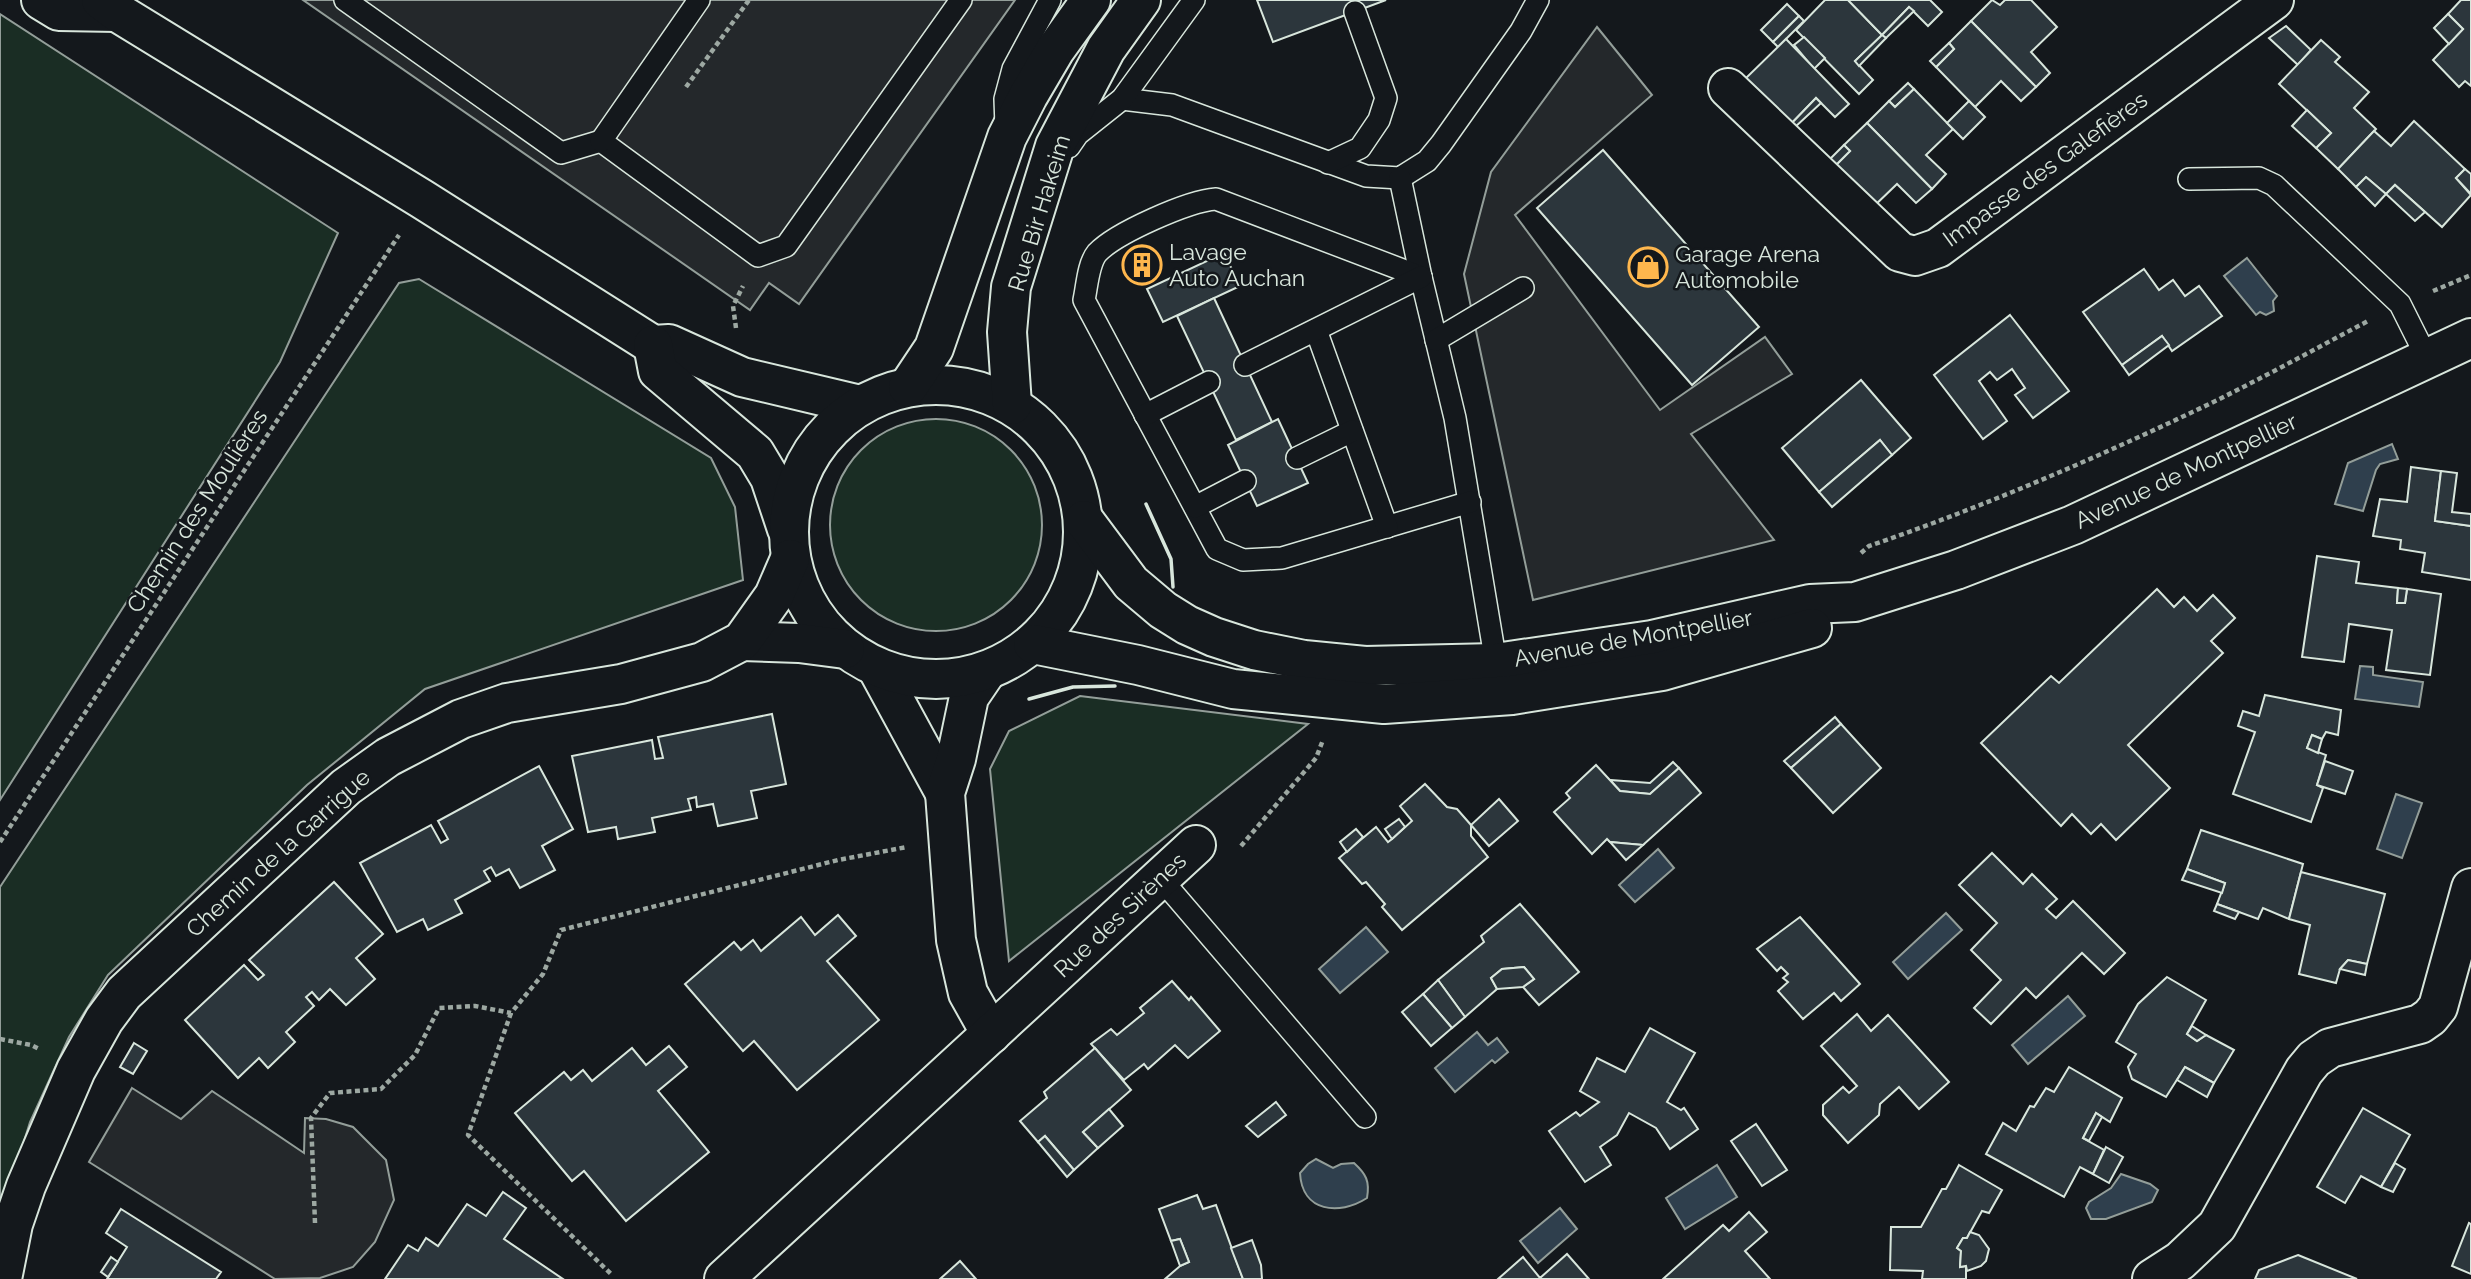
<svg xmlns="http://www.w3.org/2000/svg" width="2471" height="1279" font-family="Raleway,sans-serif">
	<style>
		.green { fill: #1a2d24; stroke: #939e99; stroke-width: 2 }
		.parking { fill: #24282b; stroke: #939e99; stroke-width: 2 }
		.water { fill: #2f3f4d; stroke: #939e99; stroke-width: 2 }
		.building { fill: #2c363c; stroke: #d8e6dc; stroke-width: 2 }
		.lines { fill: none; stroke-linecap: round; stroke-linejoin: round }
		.lane-casing { stroke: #d8e6dc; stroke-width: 24 }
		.street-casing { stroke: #d8e6dc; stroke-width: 42 }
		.secondary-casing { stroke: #d8e6dc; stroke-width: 42 }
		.path { stroke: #9da8a2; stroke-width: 4.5; stroke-dasharray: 5 3.5; stroke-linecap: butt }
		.lane { stroke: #14181c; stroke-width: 21 }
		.street { stroke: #14181c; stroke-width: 38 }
		.secondary { stroke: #14181c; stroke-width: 38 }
		.wall { stroke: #d8e6dc; stroke-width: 3.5 }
		.labels { text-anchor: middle; stroke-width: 5; stroke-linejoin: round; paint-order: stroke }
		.street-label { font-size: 23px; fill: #d8e6dc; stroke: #14181c }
		.poi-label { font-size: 23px; fill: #d8e6dc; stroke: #14181c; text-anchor: start }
	</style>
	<rect width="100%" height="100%" fill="#14181c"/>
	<!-- green -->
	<g class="green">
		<path d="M0 14 338 233 280 362 0 800Z"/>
		<path d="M419 279 711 458 735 507 743 580 425 689 307 785 108 975 69 1037 30 1122 0 1218V887L399 283Z"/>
		<circle cx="936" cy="525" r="106"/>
		<path d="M1080 696 1308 724 1009 961 990 769 1009 731Z"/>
	</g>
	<!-- parking -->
	<g class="parking">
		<path d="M303 0H1015L799 304 769 283 750 310Z"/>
		<path d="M1597 27 1652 95 1515 215 1660 410 1765 337 1792 374 1691 434 1774 540 1533 600 1464 274 1491 172Z"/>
		<path d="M132 1088 181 1119 212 1091 304 1153 305 1118 326 1119 353 1127 386 1160 394 1200 375 1242 353 1267 320 1278 275 1279 89 1162Z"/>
	</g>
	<!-- water -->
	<g class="water">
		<path d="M2247 258 2277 296 2273 301 2274 311 2266 315 2260 312 2256 315 2224 276Z"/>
		<path d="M2392 444 2398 459 2380 464 2376 470 2363 511 2335 504 2348 463Z"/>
		<path d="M2360 666 2373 667V675L2423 682 2419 707 2355 699Z"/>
		<path d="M2396 794 2422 803 2402 858 2377 849Z"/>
		<path d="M1658 849 1674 868 1635 902 1619 885Z"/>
		<path d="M1946 913 1962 930 1908 979 1893 962Z"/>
		<path d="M1366 927 1388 952 1340 993 1319 969Z"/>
		<path d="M2068 996 2085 1016 2028 1064 2012 1045Z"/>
		<path d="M1477 1032 1488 1045 1497 1038 1508 1052 1495 1063 1492 1060 1455 1092 1435 1068Z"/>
		<path d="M1316 1159 1333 1168 1341 1164 1354 1163C1366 1174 1370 1181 1367 1198 1339 1216 1302 1212 1300 1173L1308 1164Z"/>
		<path d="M1717 1165 1737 1197 1685 1229 1666 1198Z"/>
		<path d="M2121 1174 2150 1184 2158 1190 2152 1202 2106 1219H2091L2086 1208 2089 1202 2111 1188Z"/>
		<path d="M1560 1208 1577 1229 1538 1263 1520 1241Z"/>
	</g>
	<!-- building -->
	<g class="building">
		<path d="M1257 0H1386L1273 42Z"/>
		<path d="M1825 0H1848L1882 35 1855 61 1873 80 1859 94 1796 30Z"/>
		<path d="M1848 0H1930L1942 12 1928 26 1909 7 1882 35Z"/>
		<path d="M1992 0 2000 5 2005 0H2031L2057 27 2031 52 2050 73 2036 87 1971 21Z"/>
		<path d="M2461 0H2471V86L2465 81 2459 87 2433 60 2463 29 2448 14Z"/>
		<path d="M1787 4 1799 16 1773 42 1761 30Z"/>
		<path d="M1909 7 1914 11 1886 38 1882 35Z"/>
		<path d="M2448 14 2463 29 2449 44 2434 28Z"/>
		<path d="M1799 16 1804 21 1778 47 1773 42Z"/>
		<path d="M1971 21 2036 87 2021 101 2001 81 1975 107 1936 67 1954 49 1949 43Z"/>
		<path d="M2286 26 2311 50 2298 65 2269 38Z"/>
		<path d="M1882 35 1886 38 1859 66 1855 61Z"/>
		<path d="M1804 37 1825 58 1814 69 1794 45Z"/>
		<path d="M1786 39 1849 104 1835 117 1816 98 1789 126 1744 80Z"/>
		<path d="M2321 40 2340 57 2335 62 2369 92 2354 108 2376 129 2338 169 2316 148 2331 133 2279 84Z"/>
		<path d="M1949 43 1954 49 1936 67 1930 61Z"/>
		<path d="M1908 83 1914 89 1895 107 1889 101Z"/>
		<path d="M1914 89 1953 129 1926 155 1946 174 1932 189 1867 123 1889 101 1895 107Z"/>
		<path d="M1816 98 1821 103 1793 129 1789 126Z"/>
		<path d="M1969 101 1985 117 1963 139 1947 123Z"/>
		<path d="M2307 110 2331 133 2316 148 2292 126Z"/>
		<path d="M2414 121 2465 169 2456 178 2471 195 2442 227 2395 185 2386 194 2366 177 2356 187 2338 169 2374 131 2391 146Z"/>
		<path d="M1867 123 1932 189 1916 203 1897 184 1871 209 1832 169 1850 151 1844 145Z"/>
		<path d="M1844 145 1850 151 1832 169 1826 163Z"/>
		<path d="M1603 150 1759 327 1692 385 1537 208Z"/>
		<path d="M2465 169 2471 174V194L2456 178Z"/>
		<path d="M2366 177 2386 194 2375 206 2356 187Z"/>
		<path d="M2395 185 2425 212 2415 221 2386 194Z"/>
		<path d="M1144 250 1154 274 1141 280 1131 256Z"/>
		<path d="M1224 253 1240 286 1163 322 1147 289Z"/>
		<path d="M2144 269 2159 290 2173 280 2185 296 2199 286 2222 316 2172 351 2162 336 2122 365 2083 312Z"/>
		<path d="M1214 298 1272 422 1236 440 1177 316Z"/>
		<path d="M2010 315 2069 391 2033 418 2015 395 2025 388 2012 369 1997 380 1990 372 1979 381 2007 421 1983 439 1934 375Z"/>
		<path d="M2162 336 2169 345 2129 375 2122 365Z"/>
		<path d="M1861 380 1911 438 1892 455 1880 440 1819 492 1782 448Z"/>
		<path d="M1278 419 1308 483 1257 506 1228 445Z"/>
		<path d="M1880 440 1892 455 1832 507 1819 492Z"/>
		<path d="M2411 467 2441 471 2435 521 2471 526V580L2422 572 2425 553 2400 549 2401 540 2373 536 2380 499 2407 502Z"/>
		<path d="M2441 471 2457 473 2452 512 2471 514V526L2435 521Z"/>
		<path d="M2317 556 2359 562 2356 583 2398 588 2397 603H2405L2407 589 2441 594 2430 675 2386 670 2392 630 2349 624 2344 662 2302 657Z"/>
		<path d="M2398 588 2407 589 2405 603H2397Z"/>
		<path d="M2157 589 2174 607 2184 597 2197 611 2213 595 2235 618 2211 641 2223 653 2128 745 2170 788 2116 840 2101 824 2091 834 2072 814 2061 826 1981 743 2051 676 2059 683Z"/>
		<path d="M2265 695 2341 710 2338 735 2326 732 2322 739 2312 735 2307 748 2326 755 2317 785 2323 788 2311 822 2233 794 2255 732 2238 726 2243 711 2259 716Z"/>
		<path d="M772 714 786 784 751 791 757 818 718 826 713 804 697 807 696 797 688 799 691 810 652 818 655 832 618 839 616 827 588 832 572 756 652 740 655 759 663 758 658 737Z"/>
		<path d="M1835 717 1841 724 1791 768 1784 761Z"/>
		<path d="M1841 724 1881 768 1833 813 1791 768Z"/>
		<path d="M2312 735 2322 739 2318 753 2307 748Z"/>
		<path d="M2325 761 2353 771 2345 794 2317 785Z"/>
		<path d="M1673 762 1679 768 1650 794 1620 791 1610 780 1650 783Z"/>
		<path d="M1596 765 1620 791 1650 794 1679 768 1701 793 1643 845 1610 842 1607 839 1592 854 1554 812 1570 798 1566 793Z"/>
		<path d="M539 766 573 829 542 846 555 870 520 888 509 869 496 876 491 867 484 871 490 881 455 900 462 913 428 930 423 919 397 932 360 863 431 825 441 843 448 839 438 821Z"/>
		<path d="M1425 784 1447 807 1457 809 1471 825V836L1488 857 1402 930 1382 907 1385 904 1366 882 1362 884 1339 858 1376 827 1388 842 1392 839 1412 821 1400 806Z"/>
		<path d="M1499 799 1518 821 1489 846 1471 825Z"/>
		<path d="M1399 819 1405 827 1392 839 1385 829Z"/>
		<path d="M1356 829 1363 837 1347 852 1340 842Z"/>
		<path d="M2201 830 2303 864 2289 919 2263 908 2258 919 2217 904 2225 883 2187 869Z"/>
		<path d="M1610 842 1643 845 1626 860Z"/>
		<path d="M1992 853 2023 884 2032 874 2057 899 2046 909 2056 918 2073 901 2125 953 2104 974 2082 953 2036 998 2026 988 1991 1024 1974 1008 2001 980 1971 950 1997 923 1959 885Z"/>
		<path d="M2187 869 2225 883 2222 893 2182 880Z"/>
		<path d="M2301 872 2385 894 2367 964 2348 960 2340 969 2336 983 2299 974 2310 925 2289 919Z"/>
		<path d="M334 882 383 934 356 958 375 979 346 1005 330 989 319 1000 312 992 306 997 314 1006 286 1032 295 1042 268 1068 259 1058 238 1078 185 1020 244 965 258 980 264 975 249 960Z"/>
		<path d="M1520 904 1579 972 1539 1005 1523 987 1534 979 1524 967 1502 969 1491 978 1497 989 1465 1017 1438 980 1484 942 1481 936Z"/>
		<path d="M2217 904 2239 912 2235 919 2214 911Z"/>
		<path d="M838 915 856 936 827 961 879 1020 797 1090 754 1041 743 1051 685 984 734 942 741 950 753 940 761 951 801 917 815 935Z"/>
		<path d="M1800 917 1860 984 1841 1001 1834 993 1803 1019 1778 991 1788 982 1783 978 1788 974 1781 967 1777 971 1757 949Z"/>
		<path d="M2348 960 2367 964 2365 975 2340 969Z"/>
		<path d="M1524 967 1534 979 1523 987 1497 989 1491 978 1502 969Z"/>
		<path d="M2167 977 2206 1000 2187 1034 2197 1041 2206 1035 2234 1050 2214 1083 2185 1067 2166 1097 2132 1079 2128 1067 2136 1054 2116 1042 2138 1004Z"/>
		<path d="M1438 980 1465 1017 1452 1028 1423 994Z"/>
		<path d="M1172 981 1189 1000 1191 997 1220 1031 1188 1058 1175 1045 1148 1069 1144 1064 1124 1080 1091 1044 1111 1029 1117 1035 1144 1013 1140 1008Z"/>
		<path d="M1423 994 1452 1028 1431 1046 1402 1012Z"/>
		<path d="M1857 1014 1871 1031 1888 1015 1949 1082 1919 1109 1899 1087 1880 1104 1879 1115 1848 1143 1823 1115V1105L1843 1087 1849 1093 1857 1086 1821 1046Z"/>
		<path d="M2192 1026 2206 1035 2197 1041 2187 1034Z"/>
		<path d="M1650 1028 1695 1053 1667 1102 1681 1110 1684 1108 1698 1129 1670 1149 1656 1128 1629 1113 1617 1135 1600 1147 1611 1165 1585 1182 1549 1131 1576 1112 1580 1116 1599 1102 1580 1091 1597 1058 1625 1072Z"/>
		<path d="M134 1043 147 1051 133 1074 120 1067Z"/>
		<path d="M669 1046 687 1067 658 1091 709 1152 626 1221 584 1171 572 1181 515 1113 564 1072 571 1080 583 1070 592 1081 632 1048 646 1065Z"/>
		<path d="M1095 1048 1131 1090 1083 1132 1098 1148 1074 1170 1045 1136 1038 1142 1020 1121 1047 1098 1044 1092Z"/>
		<path d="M2069 1067 2122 1098 2110 1122 2096 1113 2083 1138 2104 1150 2093 1174 2080 1167 2064 1197 1986 1154 2003 1123 2016 1131 2030 1106 2034 1107 2046 1088 2054 1092Z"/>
		<path d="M2185 1067 2214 1083 2207 1097 2177 1080Z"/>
		<path d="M1276 1102 1286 1115 1258 1137 1246 1126Z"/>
		<path d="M2363 1108 2410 1135 2381 1187 2361 1176 2345 1203 2317 1187Z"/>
		<path d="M1109 1109 1123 1126 1098 1148 1083 1132Z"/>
		<path d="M2096 1113 2102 1117 2089 1141 2083 1138Z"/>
		<path d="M1756 1124 1787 1170 1762 1186 1731 1141Z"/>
		<path d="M1045 1136 1074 1170 1067 1177 1038 1142Z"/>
		<path d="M2106 1147 2123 1157 2109 1183 2093 1174Z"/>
		<path d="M2395 1163 2405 1169 2393 1192 2381 1187Z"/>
		<path d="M1959 1165 2002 1190 1989 1213 1982 1211 1967 1238H1963L1957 1248 1961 1251 1960 1267 1966 1266V1279H1922L1923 1271 1890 1270 1891 1227H1921L1942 1189H1946Z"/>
		<path d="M503 1192 526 1208 504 1239 563 1279H385L408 1245 418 1251 426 1238 438 1246 467 1204 486 1216Z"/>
		<path d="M1197 1195 1203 1209 1216 1205 1243 1279H1165L1180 1266 1189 1262 1180 1239 1171 1241 1159 1209Z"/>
		<path d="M121 1209 221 1272 216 1279H107L127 1247 106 1233Z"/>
		<path d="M1749 1212 1767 1232 1745 1251 1770 1279H1663L1723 1225 1729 1231Z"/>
		<path d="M2469 1223 2471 1224V1274L2452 1266Z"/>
		<path d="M1970 1232 1979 1235 1989 1249 1986 1261 1981 1266 1967 1271 1966 1266 1960 1267 1961 1251 1957 1248 1963 1238H1967Z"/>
		<path d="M1180 1239 1189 1262 1180 1266 1171 1241Z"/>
		<path d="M1252 1240 1261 1265 1262 1279H1243L1231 1248Z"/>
		<path d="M1567 1254 1589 1279H1498L1523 1257 1540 1278Z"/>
		<path d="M2298 1255 2357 1279H2255L2259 1270Z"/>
		<path d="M111 1257 118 1262 108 1277 101 1272Z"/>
		<path d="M960 1261 976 1279H940Z"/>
	</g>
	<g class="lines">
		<!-- lane casing -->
		<g class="lane-casing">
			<g id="lane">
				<path d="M345 0 561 153 601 141 758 256 786 246 961 0"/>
				<path d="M1122 99 1172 105 1366 176 1400 178 1427 161 1441 144 1521 31 1538 0"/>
				<path d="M1006 127 1005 99 1013 69 1050 0"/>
				<path d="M601 141 699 0"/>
				<path d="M1069 147 1078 134 1122 99 1194 0"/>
				<path d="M1328 163 1360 148 1379 120 1386 98 1355 12"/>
				<path d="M1400 178 1421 277 1455 418 1496 663"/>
				<path d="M2189 179 2259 178 2274 185 2400 304 2427 358"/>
				<path d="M1421 277 1216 199C1188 201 1116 233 1097 253 1088 264 1087 287 1084 300L1217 549 1243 560 1282 558 1470 502"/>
				<path d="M1316 330 1387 527"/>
				<path d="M1436 340 1523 288"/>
				<path d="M1245 365 1421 277"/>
				<path d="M1145 415 1209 382"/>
				<path d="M1297 458 1352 431"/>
				<path d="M1195 507 1245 481"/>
				<path d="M1161 879 1365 1117"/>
			</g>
		</g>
		<!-- street casing -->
		<g class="street-casing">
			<g id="street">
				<path d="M1728 88 1900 252 1915 256 1938 248 2274 0"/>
				<path d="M877 668 945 793"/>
				<path d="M986 672 969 697 956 759 945 793 956 940 968 993 991 1034"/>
				<path d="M724 1279 1196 845"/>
				<path d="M2152 1279 2180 1261 2217 1226 2304 1071 2314 1059 2330 1048 2420 1024 2430 1017 2438 1007 2471 888"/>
			</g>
		</g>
		<!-- secondary casing -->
		<g class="secondary-casing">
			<g id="secondary">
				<path d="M41 0 59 11 117 12"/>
				<path d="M101 0 117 12 422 199 653 345 669 344 742 377 860 405"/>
				<path d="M653 345 658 371 755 453 770 478 787 529"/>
				<circle cx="936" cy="532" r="147"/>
				<path d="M908 387 934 348 1007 137 1028 96 1055 50 1091 0"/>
				<path d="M1012 405 1007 332 1011 287 1055 146 1106 49 1141 0"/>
				<path d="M1084 520 1131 583 1163 610 1187 625 1214 637 1254 650 1304 660 1365 666 1496 663 1652 640 1810 604 1855 602 1956 570 2073 525 2471 338"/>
				<path d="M742 641 799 643 845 649"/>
				<path d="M1033 644 1138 665 1233 689 1384 704 1512 695 1662 671 1812 628"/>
				<path d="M2 1279 13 1224 26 1186 76 1070 104 1020 124 993 346 787 388 757 461 719 507 703 621 684 702 662 742 641 774 596 790 559"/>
			</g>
		</g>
		<!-- path -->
		<g class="path">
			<path d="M686 87 749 0"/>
			<path d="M2433 291 2471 275"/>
			<path d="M736 328 733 306 743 286"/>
			<path d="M1861 553 1869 546C1983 507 2094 459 2203 407 2259 380 2313 350 2368 321"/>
			<path d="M0 842 399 235"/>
			<path d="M1241 846 1316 758 1323 740"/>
			<path d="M511 1013 468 1135 611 1274"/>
			<path d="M0 1039 31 1045 39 1049"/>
			<path d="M315 1223 311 1118 330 1093 381 1089 415 1055 439 1008 475 1006 511 1013 543 974 561 930 838 860 907 847"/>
		</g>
		<!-- lane -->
		<use href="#lane" class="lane"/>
		<!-- street -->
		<use href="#street" class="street"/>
		<!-- secondary -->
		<use href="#secondary" class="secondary"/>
		<!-- wall -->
		<g class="wall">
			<path d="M1146 504 1171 559 1173 587"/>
			<path d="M1029 699 1073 687 1115 686"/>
		</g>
	</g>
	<!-- icons -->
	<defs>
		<g id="building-ring" transform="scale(2.0125)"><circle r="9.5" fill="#14181c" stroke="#ffb74d" stroke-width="1.5"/><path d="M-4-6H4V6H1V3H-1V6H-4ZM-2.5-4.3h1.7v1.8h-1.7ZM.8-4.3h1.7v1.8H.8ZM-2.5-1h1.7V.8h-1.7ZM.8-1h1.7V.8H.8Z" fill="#ffb74d"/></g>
		<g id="shop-ring" transform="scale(2.0125)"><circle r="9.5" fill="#14181c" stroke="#ffb74d" stroke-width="1.5"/><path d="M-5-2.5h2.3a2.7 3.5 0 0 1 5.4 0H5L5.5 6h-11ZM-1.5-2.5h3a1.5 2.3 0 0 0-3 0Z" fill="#ffb74d"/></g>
	</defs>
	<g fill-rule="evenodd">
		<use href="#building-ring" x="1142" y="265"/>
		<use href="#shop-ring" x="1648" y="267"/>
	</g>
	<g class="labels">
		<!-- street labels -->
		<g class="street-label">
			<text transform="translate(2045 169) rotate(-36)" y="8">Impasse des Galefières</text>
			<text transform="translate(1039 213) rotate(-73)" y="8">Rue Bir Hakeim</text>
			<text transform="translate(2186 471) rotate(-25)" y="8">Avenue de Montpellier</text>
			<text transform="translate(197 511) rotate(-57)" y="8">Chemin des Moulières</text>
			<text transform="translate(1633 638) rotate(-10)" y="8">Avenue de Montpellier</text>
			<text transform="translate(278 853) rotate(-42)" y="8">Chemin de la Garrigue</text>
			<text transform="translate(1120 915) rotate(-43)" y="8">Rue des Sirènes</text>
		</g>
		<!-- poi labels -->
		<g class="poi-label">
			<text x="1169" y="260">Lavage<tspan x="1169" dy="26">Auto Auchan</tspan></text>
			<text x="1675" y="262">Garage Arena<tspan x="1675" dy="26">Automobile</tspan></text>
		</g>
	</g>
</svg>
